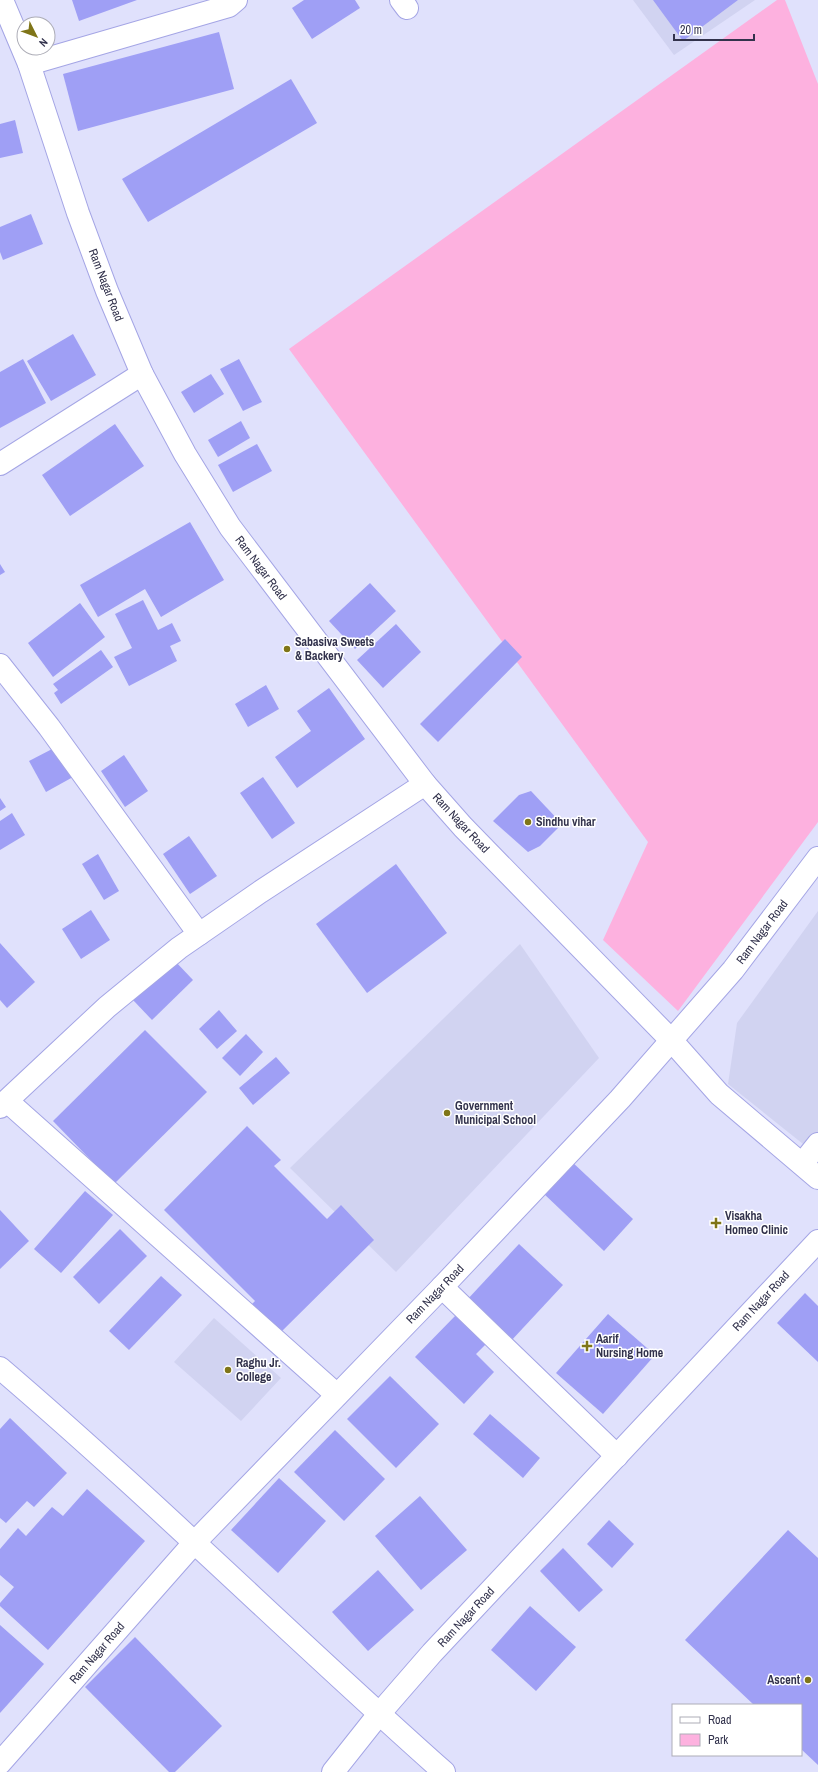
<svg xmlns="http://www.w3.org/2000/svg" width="818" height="1772" font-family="'Archivo Narrow',sans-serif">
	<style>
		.built { fill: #d1d3f1 }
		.green { fill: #fdb1df }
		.building { fill: #9f9ff5 }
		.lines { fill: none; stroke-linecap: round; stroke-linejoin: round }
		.minor-casing { stroke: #a4a5e5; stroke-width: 24 }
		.minor { stroke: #fff; stroke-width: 22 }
		.poi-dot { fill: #7f7518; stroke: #fff; stroke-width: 1.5 }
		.labels { text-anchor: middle; stroke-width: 3; stroke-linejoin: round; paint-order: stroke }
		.street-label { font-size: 12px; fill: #32324c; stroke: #fff }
		.poi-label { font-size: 12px; font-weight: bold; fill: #32324c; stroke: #fff; text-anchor: start }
	</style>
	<rect width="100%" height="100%" fill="#e0e1fc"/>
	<!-- built -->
	<g class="built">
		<path d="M633 0H755L674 55Z"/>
		<path d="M818 911V1156L728 1084 737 1023Z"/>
		<path d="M520 944 599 1058 396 1272 290 1168Z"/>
		<path d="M214 1318 281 1378 241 1421 174 1362Z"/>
	</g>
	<!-- green -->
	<path class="green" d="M777 0H785L818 84V822L678 1011 603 940 648 842 289 349Z"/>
	<!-- building -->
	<g class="building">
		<path d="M72 0H137L79 21Z"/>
		<path d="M304 0H355L360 8 312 39 292 8Z"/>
		<path d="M653 0H738L683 41Z"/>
		<path d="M219 32 234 89 78 131 63 74Z"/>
		<path d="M291 79 317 123 148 222 122 179Z"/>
		<path d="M15 120 23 153 0 158V124Z"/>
		<path d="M31 214 43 244 3 260 0 252V227Z"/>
		<path d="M73 334 96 375 51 401 27 361Z"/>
		<path d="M23 359 46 403 0 428V372Z"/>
		<path d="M239 359 262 402 243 411 220 369Z"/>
		<path d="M211 374 224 394 194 413 181 392Z"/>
		<path d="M241 421 250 438 218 457 208 440Z"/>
		<path d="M115 424 144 466 70 516 42 475Z"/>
		<path d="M257 444 272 471 233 492 218 465Z"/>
		<path d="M190 522 224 580 161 617 145 589 98 617 80 585Z"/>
		<path d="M0 564 5 572 0 575Z"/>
		<path d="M370 583 396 611 355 649 329 621Z"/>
		<path d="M143 600 158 630 172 623 181 641 170 646 177 661 129 686 114 657 132 648 115 614Z"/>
		<path d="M80 603 105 637 53 677 28 643Z"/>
		<path d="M396 624 421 652 383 688 357 660Z"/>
		<path d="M505 639 522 657 438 742 420 724Z"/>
		<path d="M101 650 113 667 61 704 54 693 58 690 53 684Z"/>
		<path d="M266 685 279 709 248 727 235 704Z"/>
		<path d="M329 688 365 739 297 788 275 757 311 731 297 711Z"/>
		<path d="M56 747 73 777 46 792 29 761Z"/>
		<path d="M124 755 148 791 125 807 101 771Z"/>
		<path d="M263 777 295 823 272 839 240 793Z"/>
		<path d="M531 791 562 824 540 846 528 852 493 821 519 795Z"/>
		<path d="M0 798 6 807 0 811Z"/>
		<path d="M12 813 25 835 0 850V821Z"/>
		<path d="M189 836 217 876 190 894 163 854Z"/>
		<path d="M98 854 119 891 104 900 82 864Z"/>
		<path d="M396 864 447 933 367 993 316 924Z"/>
		<path d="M91 910 110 940 81 959 62 929Z"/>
		<path d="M0 943 35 982 7 1008 0 1000Z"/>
		<path d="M174 960 193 980 152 1020 133 1000Z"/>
		<path d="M219 1010 237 1031 217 1049 199 1029Z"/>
		<path d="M145 1030 207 1092 114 1184 53 1121Z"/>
		<path d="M246 1034 263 1052 240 1076 222 1058Z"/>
		<path d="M276 1057 290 1073 253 1105 239 1088Z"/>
		<path d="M247 1126 281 1160 274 1166 327 1219 341 1205 374 1240 280 1333 252 1304 255 1301 164 1210Z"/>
		<path d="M571 1161 633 1219 604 1251 542 1192Z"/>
		<path d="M85 1191 113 1215 61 1273 34 1249Z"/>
		<path d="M0 1210 29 1241 0 1269Z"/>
		<path d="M120 1229 147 1256 99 1304 73 1277Z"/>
		<path d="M519 1244 563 1285 510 1342 466 1301Z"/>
		<path d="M161 1276 182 1295 129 1350 109 1331Z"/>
		<path d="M805 1293 818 1306V1362L777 1323Z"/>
		<path d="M608 1314 655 1355 603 1414 556 1373Z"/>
		<path d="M456 1315 487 1343 476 1354 494 1372 464 1404 415 1357Z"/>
		<path d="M390 1376 439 1424 396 1468 347 1419Z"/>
		<path d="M490 1414 540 1458 523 1478 473 1434Z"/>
		<path d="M10 1418 67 1473 34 1507 27 1501 6 1523 0 1518V1429Z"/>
		<path d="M335 1430 385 1479 344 1521 294 1472Z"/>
		<path d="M279 1478 326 1521 278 1573 231 1530Z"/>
		<path d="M87 1489 145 1541 48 1650 0 1606V1603L14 1587 0 1575V1549L18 1528 26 1536 52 1507 63 1516Z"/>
		<path d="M420 1496 467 1550 421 1590 375 1536Z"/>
		<path d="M609 1520 634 1544 612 1568 587 1544Z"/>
		<path d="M788 1530 818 1558V1765L801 1749V1705H754L685 1640Z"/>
		<path d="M563 1548 603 1590 579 1612 540 1571Z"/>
		<path d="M378 1570 414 1610 368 1651 332 1612Z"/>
		<path d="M530 1606 576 1647 536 1691 491 1650Z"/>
		<path d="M0 1625 44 1664 0 1713Z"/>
		<path d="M135 1637 222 1726 175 1772H169L85 1687Z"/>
	</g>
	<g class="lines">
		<!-- minor casing -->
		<g class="minor-casing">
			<g id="minor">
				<path d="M2 0 29 64 78 213 107 291 142 374 185 454 230 527 425 784 463 827 672 1041 719 1094 818 1178"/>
				<path d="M401 0 407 8"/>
				<path d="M29 64 229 6 236 0"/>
				<path d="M0 464 142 374"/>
				<path d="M0 665 49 727 199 934"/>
				<path d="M7 1101 337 1395"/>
				<path d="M0 1107 107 1007 179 948 260 892 425 784"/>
				<path d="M802 1164 818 1144"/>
				<path d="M442 1287 617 1456"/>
				<path d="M0 1368C152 1498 294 1639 444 1772"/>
				<path d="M0 1763 194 1543 442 1287 620 1099 733 970 818 858"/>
				<path d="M333 1772 379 1714 432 1653 818 1241"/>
			</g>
		</g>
		<!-- minor -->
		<use href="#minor" class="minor"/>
	</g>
	<!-- markers -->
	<g class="poi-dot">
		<circle cx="287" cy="649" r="4"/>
		<circle cx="528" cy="822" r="4"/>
		<circle cx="447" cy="1113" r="4"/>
		<path d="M714 1217h4v4h4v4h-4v4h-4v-4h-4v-4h4z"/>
		<path d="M585 1340h4v4h4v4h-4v4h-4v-4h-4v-4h4z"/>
		<circle cx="228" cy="1370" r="4"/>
		<circle cx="808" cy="1680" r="4"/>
	</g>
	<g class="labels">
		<!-- street labels -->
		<g class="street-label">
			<text transform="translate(106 285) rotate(69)" y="4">Ram Nagar Road</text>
			<text transform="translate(261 568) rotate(53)" y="4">Ram Nagar Road</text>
			<text transform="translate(461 823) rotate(47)" y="4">Ram Nagar Road</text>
			<text transform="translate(762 932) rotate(-53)" y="4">Ram Nagar Road</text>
			<text transform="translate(435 1294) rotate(-46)" y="4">Ram Nagar Road</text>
			<text transform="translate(761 1301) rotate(-47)" y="4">Ram Nagar Road</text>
			<text transform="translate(466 1617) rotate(-47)" y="4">Ram Nagar Road</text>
			<text transform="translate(97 1653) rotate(-49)" y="4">Ram Nagar Road</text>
		</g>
		<!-- poi labels -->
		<g class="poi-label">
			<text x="295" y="646">Sabasiva Sweets<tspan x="295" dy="14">&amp; Backery</tspan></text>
			<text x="536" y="826">Sindhu vihar</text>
			<text x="455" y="1110">Government<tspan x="455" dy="14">Municipal School</tspan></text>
			<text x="725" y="1220">Visakha<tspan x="725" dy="14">Homeo Clinic</tspan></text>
			<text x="596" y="1343">Aarif<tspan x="596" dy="14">Nursing Home</tspan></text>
			<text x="236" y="1367">Raghu Jr.<tspan x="236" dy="14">College</tspan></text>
			<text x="800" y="1684" text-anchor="end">Ascent</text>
		</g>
	</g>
	<!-- legend -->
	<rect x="672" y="1704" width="130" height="52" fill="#ffffff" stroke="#adadb7"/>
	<rect x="680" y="1717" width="20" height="6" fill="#ffffff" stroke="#adadb7"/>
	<text x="708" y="1724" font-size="12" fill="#32324c">Road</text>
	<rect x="680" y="1734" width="20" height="12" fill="#fdb1df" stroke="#adadb7"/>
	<text x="708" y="1744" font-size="12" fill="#32324c">Park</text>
	<!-- north arrow -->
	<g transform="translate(36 36) rotate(132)"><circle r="19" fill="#ffffff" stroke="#adadb7"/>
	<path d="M0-3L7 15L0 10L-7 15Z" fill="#7f7518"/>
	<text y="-6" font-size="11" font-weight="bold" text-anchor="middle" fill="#32324c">N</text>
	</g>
	<!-- scale -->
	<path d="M674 34v6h80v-6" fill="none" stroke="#32324c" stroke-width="2"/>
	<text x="680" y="34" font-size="12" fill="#32324c" stroke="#ffffff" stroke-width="3" paint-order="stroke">20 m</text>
</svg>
